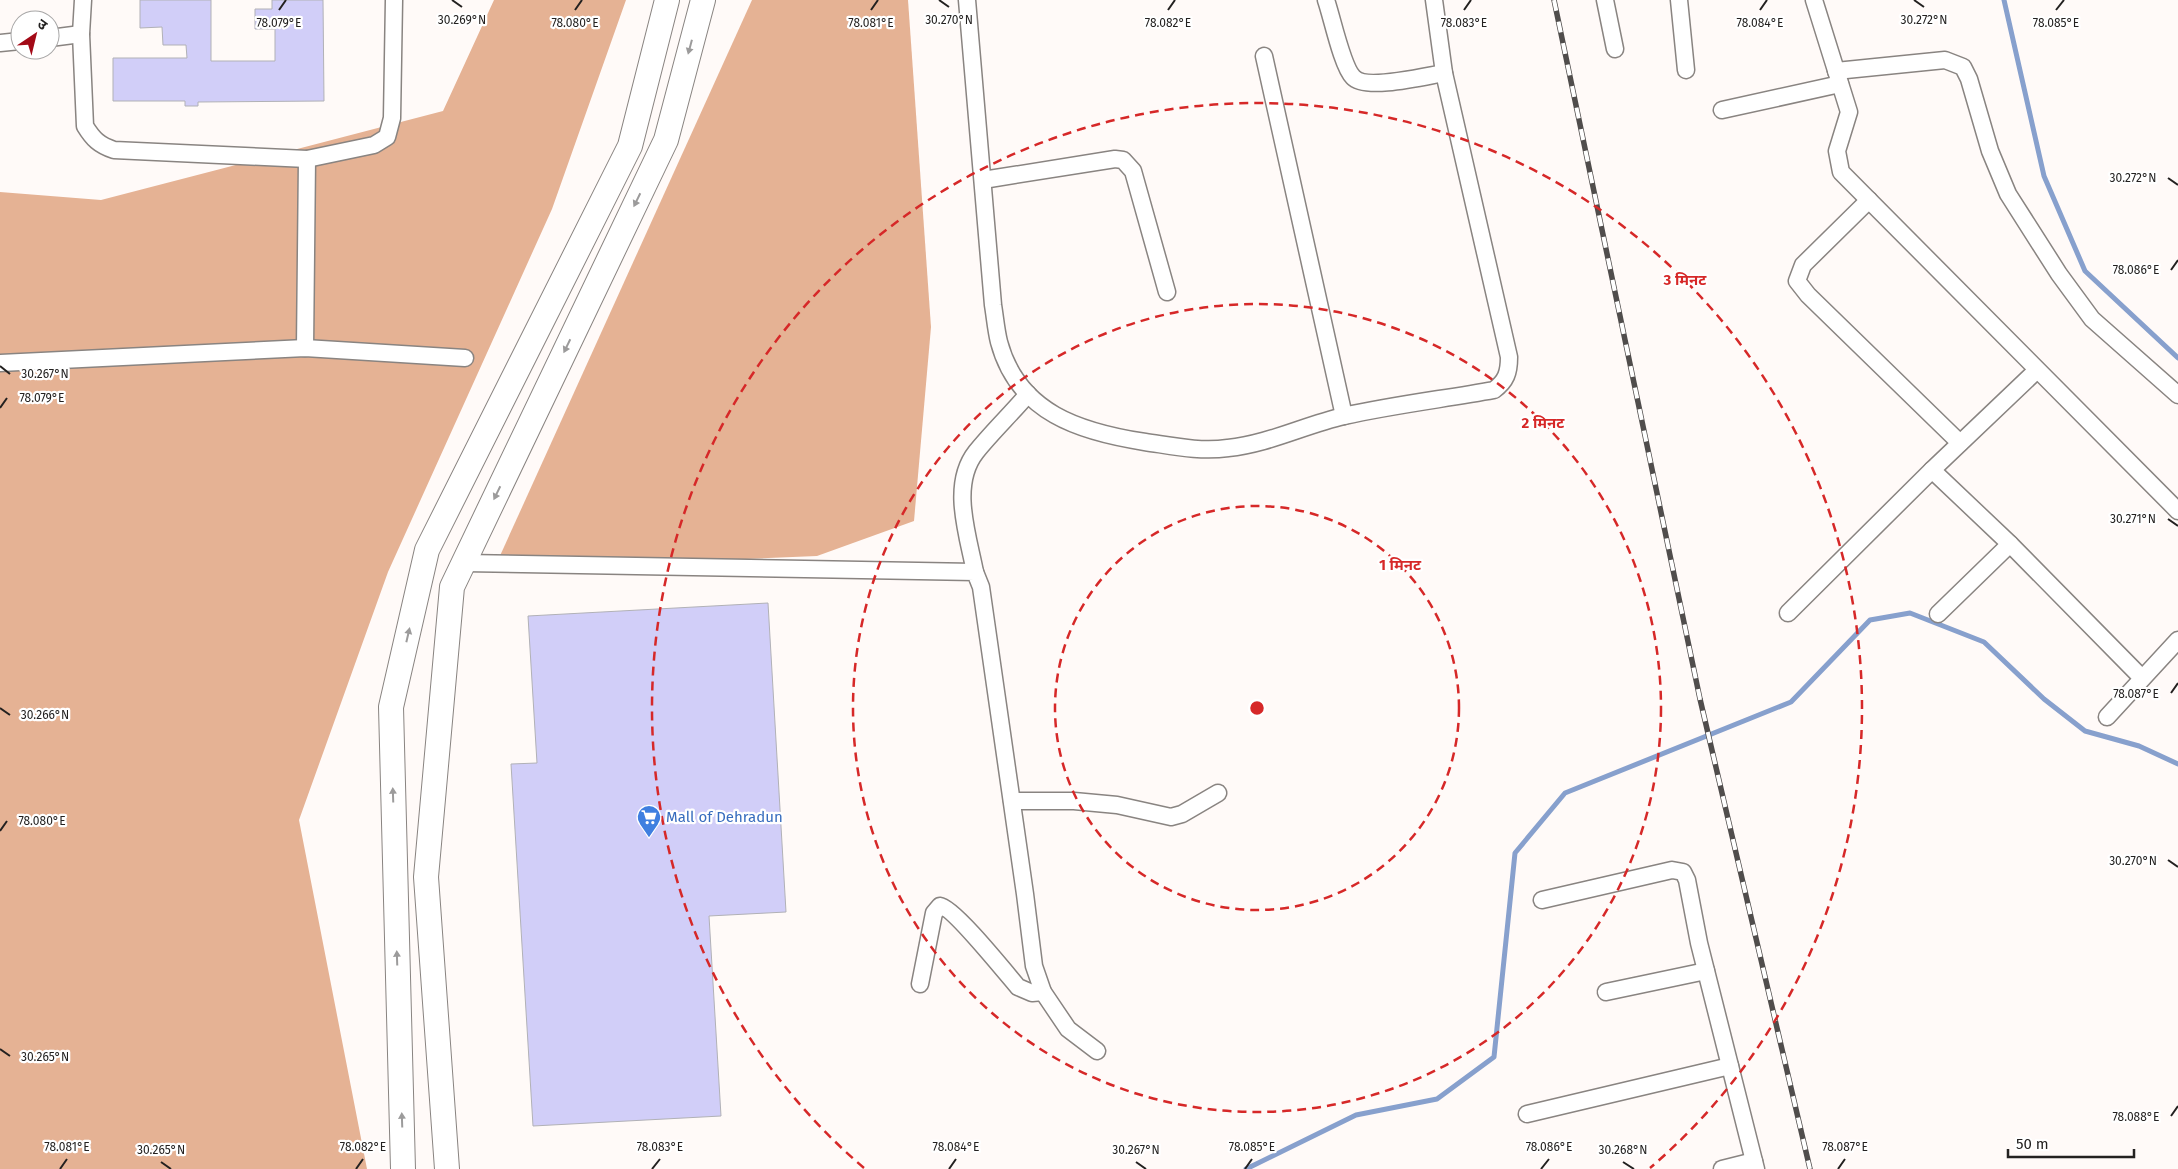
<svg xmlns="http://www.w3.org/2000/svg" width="2178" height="1169" font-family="'Fira Sans','Noto Sans Devanagari',sans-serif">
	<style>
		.forest { fill: #e5b294 }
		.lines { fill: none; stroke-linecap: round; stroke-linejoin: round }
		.stream { stroke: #87a0cd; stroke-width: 5 }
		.building { fill: #d1cef8; stroke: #b1b1b6 }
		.minor-casing { stroke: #898481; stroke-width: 19 }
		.highway-casing { stroke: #898481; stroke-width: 26 }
		.minor { stroke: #fff; stroke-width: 16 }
		.highway { stroke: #fff; stroke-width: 24 }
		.rail-casing { stroke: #504d4c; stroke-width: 5.5 }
		.rail { stroke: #fff; stroke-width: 4; stroke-dasharray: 11; stroke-linecap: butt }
		.oneway { fill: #9c9b9b }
		.ticks { fill: none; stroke: #232120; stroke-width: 2 }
		.ring { fill: none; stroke: #d62828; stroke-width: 2.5; stroke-dasharray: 9 6 }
		.labels { text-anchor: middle; stroke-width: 4.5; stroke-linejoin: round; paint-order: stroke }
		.shop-label { font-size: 15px; fill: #366cbe; stroke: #fff; text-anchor: start }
		.ticks-label { font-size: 12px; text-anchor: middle; fill: #232120; stroke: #fff; stroke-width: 4.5; stroke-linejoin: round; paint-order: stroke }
		.centre { fill: #d62828; stroke: #fff; stroke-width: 2.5 }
		.ring-label { font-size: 15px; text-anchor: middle; font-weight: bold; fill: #d62828; stroke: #fff; stroke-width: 4.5; stroke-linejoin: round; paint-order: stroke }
	</style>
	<rect width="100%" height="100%" fill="#fffaf8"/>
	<!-- forest -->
	<g class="forest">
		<path d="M494 0H626L552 209 388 572 299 820 367 1169H0V192L101 200 443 111Z"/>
		<path d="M752 0H908L931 327 914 521 817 556 494 569Z"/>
	</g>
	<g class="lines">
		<!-- stream -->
		<g class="stream">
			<path d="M2004 0 2044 176 2085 271 2178 358"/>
			<path d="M1246 1169 1356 1115 1437 1099 1494 1057 1515 853 1565 793 1791 702 1870 620 1910 613 1984 642 2044 699 2085 731 2139 746 2178 764"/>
		</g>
	</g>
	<!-- building -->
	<g class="building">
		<path d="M140 0H211V61H275V29H255V9H272V0H323L324 101 198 102V106H185V101H113V58H187L186 45H163L162 27 140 28Z"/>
		<path d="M768 603 786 912 709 916 721 1116 533 1126 511 764 537 763 528 616Z"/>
	</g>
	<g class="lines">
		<!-- minor casing -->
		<g class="minor-casing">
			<g id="minor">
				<path d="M83 0 81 34 85 126C93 139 99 145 114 150L307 159 374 145 387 137 392 118 394 0"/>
				<path d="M967 0 993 305C995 317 996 330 999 342 1018 413 1080 432 1145 442 1173 446 1200 452 1228 448 1268 444 1305 425 1344 416 1393 405 1444 399 1494 390 1506 381 1509 373 1509 357L1444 73 1434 0"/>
				<path d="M1326 0C1332 17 1342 66 1353 77 1365 91 1426 76 1444 73"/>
				<path d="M1605 0 1615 49"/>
				<path d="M1679 0 1686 70"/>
				<path d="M1814 0 1849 112 1837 151 1841 172 2178 511"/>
				<path d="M50 38 81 34"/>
				<path d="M0 43 20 41"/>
				<path d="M1264 56 1344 416"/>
				<path d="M1836 71 1945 60 1963 67 1969 79 1990 151 2008 194 2059 274 2092 319 2178 395"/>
				<path d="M1722 110 1840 84"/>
				<path d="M983 180 1115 159 1123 160 1133 171 1167 292"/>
				<path d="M1869 200 1803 265 1797 281 1808 295 1960 443"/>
				<path d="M305 348 307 159"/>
				<path d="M0 363 305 348 465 358"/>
				<path d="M2037 370 1932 470 2010 544 2142 678"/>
				<path d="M464 563 975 572 981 587 1025 894 1034 966 1043 992 1068 1029 1097 1051"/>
				<path d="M975 572C968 535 950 485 976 452 992 432 1011 414 1028 394"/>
				<path d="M1788 613 1932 470"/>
				<path d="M1938 614 2010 544"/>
				<path d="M2107 717 2178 640"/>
				<path d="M1012 801H1074L1117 805 1171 817 1182 814 1218 793"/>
				<path d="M1542 900 1672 870 1683 872 1687 880 1699 943 1756 1169"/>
				<path d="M920 984 934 913 940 906C953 907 1006 973 1018 987L1032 993 1043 992"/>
				<path d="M1606 992 1706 971"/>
				<path d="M1527 1114 1730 1066"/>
				<path d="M1722 1169 1754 1161"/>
			</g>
		</g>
		<!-- highway casing -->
		<g class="highway-casing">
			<g id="highway">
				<path d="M403 1169 391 707 427 550 630 146 667 0"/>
				<path d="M447 1169 426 877 452 587 666 140 703 0"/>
			</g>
		</g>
		<!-- minor -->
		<use href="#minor" class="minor"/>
		<!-- highway -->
		<use href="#highway" class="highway"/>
		<!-- rail casing -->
		<g class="rail-casing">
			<path id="rail" d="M1554 0 1700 699 1810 1169"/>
		</g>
		<!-- rail -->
		<use href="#rail" class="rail"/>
	</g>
	<!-- one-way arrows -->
	<defs><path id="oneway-solid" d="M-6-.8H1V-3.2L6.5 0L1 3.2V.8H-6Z" transform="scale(1.25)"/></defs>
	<g class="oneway">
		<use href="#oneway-solid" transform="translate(690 47) rotate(105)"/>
		<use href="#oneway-solid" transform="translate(637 200) rotate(116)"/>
		<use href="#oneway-solid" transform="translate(567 346) rotate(116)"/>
		<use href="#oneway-solid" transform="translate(497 493) rotate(116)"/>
		<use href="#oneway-solid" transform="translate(408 635) rotate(-77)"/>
		<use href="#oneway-solid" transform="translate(393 795) rotate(-92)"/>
		<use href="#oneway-solid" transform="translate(397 958) rotate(-92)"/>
		<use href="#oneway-solid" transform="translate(402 1120) rotate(-92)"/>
	</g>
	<!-- ticks -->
	<path class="ticks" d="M452 0 462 7M939 0 949 7M1914 0 1924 7M279 10 286 0M575 10 582 0M871 10 878 0M1168 10 1175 0M1464 10 1471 0M1760 10 1767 0M2056 10 2064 0M2168 178 2178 185M2171 270 2178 260M0 366 10 374M0 408 7 398M2168 519 2178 526M2171 693 2178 683M0 708 10 715M0 831 7 821M2168 860 2178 867M0 1049 10 1056M2171 1116 2178 1106M161 1162 171 1169M1136 1162 1146 1169M1623 1162 1634 1169M60 1169 67 1159M356 1169 363 1159M652 1169 660 1159M949 1169 956 1159M1245 1169 1252 1159M1541 1169 1549 1159M1838 1169 1845 1159"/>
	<!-- distance rings -->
	<g class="ring">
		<circle cx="1257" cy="708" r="202"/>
		<circle cx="1257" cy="708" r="404"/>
		<path d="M864 1168A605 605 0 1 1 1650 1168"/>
	</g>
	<!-- icons -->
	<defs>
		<g id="supermarket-pin" transform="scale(1.25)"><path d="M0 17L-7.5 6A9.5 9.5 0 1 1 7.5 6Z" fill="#3f7fe0" stroke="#fff"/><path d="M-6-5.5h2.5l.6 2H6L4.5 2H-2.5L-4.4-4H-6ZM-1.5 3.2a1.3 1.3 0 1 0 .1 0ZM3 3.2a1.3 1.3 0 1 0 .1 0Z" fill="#fff"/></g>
	</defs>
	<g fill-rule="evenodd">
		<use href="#supermarket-pin" x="649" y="817"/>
	</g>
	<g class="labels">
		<!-- shop labels -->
		<g class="shop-label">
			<text x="666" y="822">Mall of Dehradun</text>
		</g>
	</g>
	<g class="ticks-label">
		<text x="462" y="24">30.269°N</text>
		<text x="949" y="24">30.270°N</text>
		<text x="1924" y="24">30.272°N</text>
		<text x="279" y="27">78.079°E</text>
		<text x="575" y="27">78.080°E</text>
		<text x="871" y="27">78.081°E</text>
		<text x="1168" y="27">78.082°E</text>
		<text x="1464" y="27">78.083°E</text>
		<text x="1760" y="27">78.084°E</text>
		<text x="2056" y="27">78.085°E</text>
		<text x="2133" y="182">30.272°N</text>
		<text x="2136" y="274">78.086°E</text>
		<text x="45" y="378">30.267°N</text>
		<text x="42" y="402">78.079°E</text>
		<text x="2133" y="523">30.271°N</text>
		<text x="2136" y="698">78.087°E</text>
		<text x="45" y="719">30.266°N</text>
		<text x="42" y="825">78.080°E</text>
		<text x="2133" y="865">30.270°N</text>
		<text x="45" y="1061">30.265°N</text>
		<text x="2136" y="1121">78.088°E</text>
		<text x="67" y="1151">78.081°E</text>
		<text x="363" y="1151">78.082°E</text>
		<text x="660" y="1151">78.083°E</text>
		<text x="956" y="1151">78.084°E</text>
		<text x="1252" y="1151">78.085°E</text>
		<text x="1549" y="1151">78.086°E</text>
		<text x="1845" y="1151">78.087°E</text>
		<text x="161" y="1154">30.265°N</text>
		<text x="1136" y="1154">30.267°N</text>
		<text x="1623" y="1154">30.268°N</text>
	</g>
	<circle cx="1257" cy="708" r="8" class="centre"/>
	<g class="ring-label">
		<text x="1685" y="285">3 मिनट</text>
		<text x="1543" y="428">2 मिनट</text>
		<text x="1400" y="570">1 मिनट</text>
	</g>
	<!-- north arrow -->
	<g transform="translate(35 35) rotate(35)"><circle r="24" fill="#ffffff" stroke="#a7a6a6"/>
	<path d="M0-4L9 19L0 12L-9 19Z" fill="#a30916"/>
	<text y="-8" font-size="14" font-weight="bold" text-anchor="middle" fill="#232120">उ</text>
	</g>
	<!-- scale -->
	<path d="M2008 1149v8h126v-8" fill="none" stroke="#232120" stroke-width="2.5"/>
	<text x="2016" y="1149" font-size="15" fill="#232120" stroke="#ffffff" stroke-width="4" paint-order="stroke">50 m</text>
</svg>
